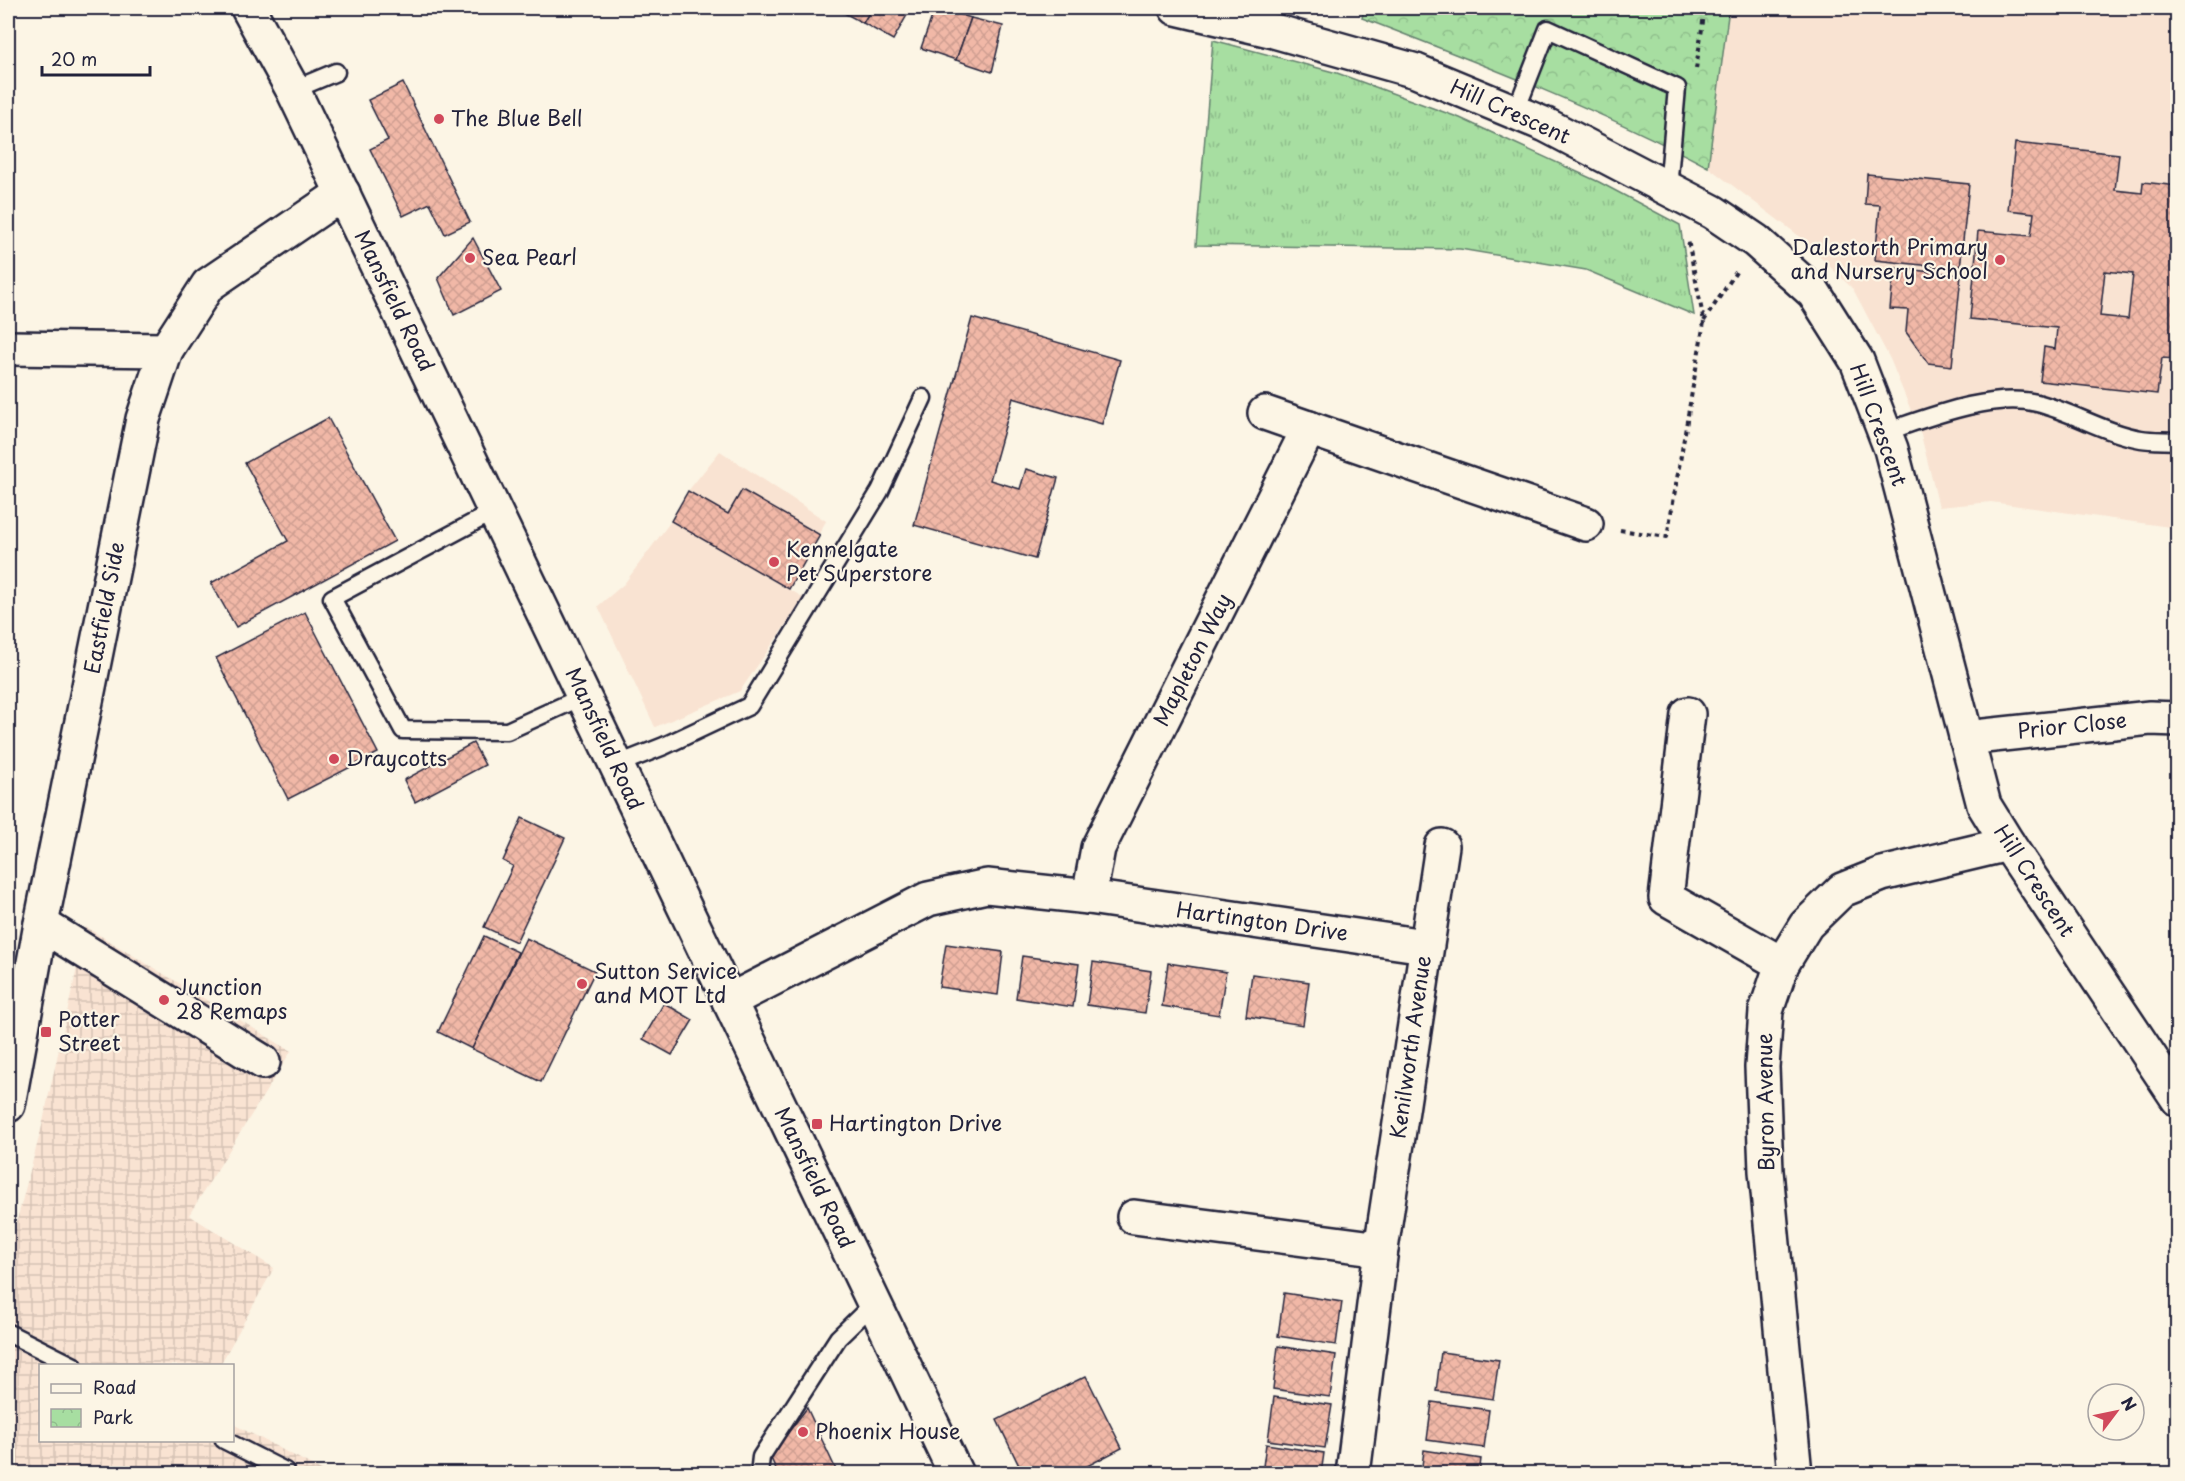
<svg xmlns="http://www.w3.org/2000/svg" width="2185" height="1481" font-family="'Playpen Sans',sans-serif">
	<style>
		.built { fill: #f9e3d2 }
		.industrial { fill: url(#industrial-grid) }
		.grass { fill: url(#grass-tufts); stroke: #64806e; stroke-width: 1.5 }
		.park { fill: url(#park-crowns); stroke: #64806e; stroke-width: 1.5 }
		.building { fill: url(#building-cross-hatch); stroke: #22223b; stroke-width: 1.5; fill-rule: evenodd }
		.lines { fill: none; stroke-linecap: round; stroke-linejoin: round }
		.service-casing { stroke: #22223b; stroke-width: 21 }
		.minor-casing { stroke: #22223b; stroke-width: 38 }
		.tertiary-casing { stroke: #22223b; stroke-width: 38 }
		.secondary-casing { stroke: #22223b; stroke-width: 38 }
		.path { stroke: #22223b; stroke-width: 4; stroke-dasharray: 4.5 4.5; stroke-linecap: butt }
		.service { stroke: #fcf5e5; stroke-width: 16 }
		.minor { stroke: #fcf5e5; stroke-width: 33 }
		.tertiary { stroke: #fcf5e5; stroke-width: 33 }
		.secondary { stroke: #fcf5e5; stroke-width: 33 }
		.poi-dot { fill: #d1495b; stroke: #fcf5e5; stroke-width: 2 }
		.labels { text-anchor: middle; stroke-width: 4.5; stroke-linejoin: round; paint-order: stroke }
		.street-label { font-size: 21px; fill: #22223b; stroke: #fcf5e5 }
		.poi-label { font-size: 21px; fill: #22223b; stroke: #fcf5e5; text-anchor: start }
	</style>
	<defs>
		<pattern id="industrial-grid" width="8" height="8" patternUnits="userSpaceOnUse" patternTransform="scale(1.5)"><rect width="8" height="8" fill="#f9e3d2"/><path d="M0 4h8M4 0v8" fill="none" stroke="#d5c2b5"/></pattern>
		<pattern id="grass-tufts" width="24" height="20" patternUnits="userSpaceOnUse" patternTransform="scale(1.5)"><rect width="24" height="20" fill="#a7dea1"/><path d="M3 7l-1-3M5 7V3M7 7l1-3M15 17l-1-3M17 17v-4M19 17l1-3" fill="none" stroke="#8fbe8c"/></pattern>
		<pattern id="park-crowns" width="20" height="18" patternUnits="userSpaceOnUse" patternTransform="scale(1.5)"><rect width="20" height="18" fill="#a7dea1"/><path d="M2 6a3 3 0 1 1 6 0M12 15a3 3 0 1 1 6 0" fill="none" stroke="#8fbe8c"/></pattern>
		<pattern id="building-cross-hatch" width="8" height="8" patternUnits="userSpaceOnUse" patternTransform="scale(1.5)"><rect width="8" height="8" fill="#f1b8a7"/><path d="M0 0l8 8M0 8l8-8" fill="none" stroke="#ce9e91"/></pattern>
	</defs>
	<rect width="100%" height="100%" fill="#fcf5e5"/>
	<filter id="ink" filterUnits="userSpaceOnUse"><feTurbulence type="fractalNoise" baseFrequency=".0167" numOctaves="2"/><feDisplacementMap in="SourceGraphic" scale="12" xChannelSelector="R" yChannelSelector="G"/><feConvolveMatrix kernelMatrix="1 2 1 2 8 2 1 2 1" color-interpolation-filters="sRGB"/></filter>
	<g filter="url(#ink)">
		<!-- built -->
		<g class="built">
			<path d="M1729 8H2177V528L1991 502 1939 507 1921 435 1890 359 1853 289 1794 232 1708 167Z"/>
			<path d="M720 451 826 521 789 589 804 598 740 691 655 727 598 606 624 584 671 521 688 491Z"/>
		</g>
		<!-- industrial -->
		<path class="industrial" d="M86 927 291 1051 189 1215 274 1268 220 1365 40 1366V1440H232L233 1424 327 1473 8 1474V1248L12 1239 42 1126Z"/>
		<!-- grass -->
		<path class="grass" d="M1213 40 1337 73 1460 118 1599 182 1680 225 1694 315 1586 270 1460 249 1196 245Z"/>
		<!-- park -->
		<path class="park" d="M1364 8H1729L1708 167C1597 108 1479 63 1362 18Z"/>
		<!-- building -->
		<g class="building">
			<path d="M835 8H872L863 23Z"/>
			<path d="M872 8H911L893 40 863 23Z"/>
			<path d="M935 8H941L971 18 956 60 921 48Z"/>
			<path d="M971 18 1003 26 992 72 956 60Z"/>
			<path d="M403 83 470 222 445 234 430 203 403 216 370 149 388 140 368 100Z"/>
			<path d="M2015 143 2119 154 2115 190 2142 193 2143 182 2178 186V359L2162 358 2157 394 2040 381 2044 347 2055 349 2057 328 1970 319 1978 231 2031 236 2034 213 2008 210ZM2105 271 2133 274 2128 319 2100 316Z"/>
			<path d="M1867 174 1969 184 1960 269 1875 260 1880 205 1865 204Z"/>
			<path d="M473 238 501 291 454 315 438 278Z"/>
			<path d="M1894 268 1961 275 1952 366 1928 363 1906 332 1908 310 1890 309Z"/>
			<path d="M972 318 1120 360 1102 424 1013 398 990 480 1020 489 1026 469 1058 478 1035 559 914 525Z"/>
			<path d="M328 418 395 541 236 627 211 583 288 541 245 463Z"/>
			<path d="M742 490 820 535 789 589 671 521 688 491 728 514Z"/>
			<path d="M305 612 378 753 288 799 216 658Z"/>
			<path d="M473 743 485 765 415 802 404 780Z"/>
			<path d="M522 818 565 838 516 942 484 927 513 866 503 861Z"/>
			<path d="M484 936 518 952 472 1049 438 1032Z"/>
			<path d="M526 938 595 971 541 1082 472 1049Z"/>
			<path d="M946 944 1003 952 998 995 939 987Z"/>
			<path d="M1022 956 1079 964 1073 1007 1016 998Z"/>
			<path d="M1093 962 1151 971 1145 1013 1087 1005Z"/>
			<path d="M1168 963 1226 972 1219 1015 1162 1006Z"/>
			<path d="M1252 974 1309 982 1303 1025 1246 1016Z"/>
			<path d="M664 1003 693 1020 672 1055 643 1039Z"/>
			<path d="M1284 1293 1342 1302 1336 1345 1278 1336Z"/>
			<path d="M1278 1346 1336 1355 1330 1397 1273 1389Z"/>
			<path d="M1441 1352 1499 1360 1493 1399 1436 1391Z"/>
			<path d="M1086 1376 1122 1448 1072 1474H1023L997 1420Z"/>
			<path d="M1274 1397 1332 1405 1325 1448 1268 1440Z"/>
			<path d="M1432 1402 1489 1410 1484 1448 1427 1440Z"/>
			<path d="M807 1408 838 1474H778L770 1456Z"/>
			<path d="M1266 1444 1324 1453 1321 1474H1262Z"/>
			<path d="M1424 1450 1481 1459 1479 1474H1421Z"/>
		</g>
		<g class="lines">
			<!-- service casing -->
			<g class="service-casing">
				<g id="service">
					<path d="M293 90 336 72"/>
					<path d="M1515 113 1548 29 1677 88 1668 188"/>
					<path d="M1885 432C1927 418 1992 392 2037 403 2073 412 2105 433 2141 439 2152 441 2166 440 2178 441"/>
					<path d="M495 511 332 598 403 730 507 731 584 696"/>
					<path d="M616 765 664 746 749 706 880 491 923 398"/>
					<path d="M8 1333 74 1366"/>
					<path d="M224 1440 285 1471"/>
					<path d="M759 1474 761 1457 838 1338 874 1303"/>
				</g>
			</g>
			<!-- minor casing -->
			<g class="minor-casing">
				<g id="minor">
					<path d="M1176 8 1274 31 1416 71 1546 125 1713 212 1756 241 1814 293 1857 361 1891 449 1984 805 2008 844 2178 1099"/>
					<path d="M8 348 166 350"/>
					<path d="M1265 413 1586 524"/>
					<path d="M1688 714 1666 898 1782 964"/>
					<path d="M1966 738 2150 718 2178 719"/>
					<path d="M1089 897 1098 848 1309 428"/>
					<path d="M41 924 263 1062"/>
					<path d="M729 1001 928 899 987 886 1089 897 1425 946"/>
					<path d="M1134 1217 1381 1249"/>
					<path d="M1353 1474 1381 1249 1442 846"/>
					<path d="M1795 1474 1766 1171 1762 1067 1766 1011 1782 964 1806 925 1842 890 1882 874 2008 844"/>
				</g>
			</g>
			<!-- tertiary casing -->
			<g class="tertiary-casing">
				<path id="tertiary" d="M8 1105 41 924 143 419 166 350 208 285 343 193"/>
			</g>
			<!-- secondary casing -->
			<g class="secondary-casing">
				<path id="secondary" d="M248 8 293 90 956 1474"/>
			</g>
			<!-- path -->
			<g class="path">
				<path d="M1696 69 1705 8"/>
				<path d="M1704 321 1738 269"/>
				<path d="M1620 530 1667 537 1704 322 1688 240"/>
			</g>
			<!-- service -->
			<use href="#service" class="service"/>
			<!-- minor -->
			<use href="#minor" class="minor"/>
			<!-- tertiary -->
			<use href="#tertiary" class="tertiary"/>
			<!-- secondary -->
			<use href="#secondary" class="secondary"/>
		</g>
	</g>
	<!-- markers -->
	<g class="poi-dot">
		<circle cx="439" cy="119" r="6"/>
		<circle cx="470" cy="258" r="6"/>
		<circle cx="2000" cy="260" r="6"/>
		<circle cx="774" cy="562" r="6"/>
		<circle cx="334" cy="759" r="6"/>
		<circle cx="582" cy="984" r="6"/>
		<circle cx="164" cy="1000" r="6"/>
		<rect x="40" y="1026" width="12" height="12" rx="3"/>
		<rect x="811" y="1118" width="12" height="12" rx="3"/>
		<circle cx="803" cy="1432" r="6"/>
	</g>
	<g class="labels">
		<!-- street labels -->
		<g class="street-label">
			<text transform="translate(1510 112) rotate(24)" y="7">Hill Crescent</text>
			<text transform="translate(394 301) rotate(64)" y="7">Mansfield Road</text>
			<text transform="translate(1878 425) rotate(70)" y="7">Hill Crescent</text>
			<text transform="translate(105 608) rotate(-79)" y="7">Eastfield Side</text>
			<text transform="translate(1193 660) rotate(-63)" y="7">Mapleton Way</text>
			<text transform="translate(2072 726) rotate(-6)" y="7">Prior Close</text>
			<text transform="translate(604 739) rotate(65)" y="7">Mansfield Road</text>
			<text transform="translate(2034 881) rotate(57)" y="7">Hill Crescent</text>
			<text transform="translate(1262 922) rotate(8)" y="7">Hartington Drive</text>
			<text transform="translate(1411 1047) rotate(-82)" y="7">Kenilworth Avenue</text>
			<text transform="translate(1766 1102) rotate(-91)" y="7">Byron Avenue</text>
			<text transform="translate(814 1178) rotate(64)" y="7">Mansfield Road</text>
		</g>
		<!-- poi labels -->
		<g class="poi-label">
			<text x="451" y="126">The Blue Bell</text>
			<text x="1988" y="255" text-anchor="end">Dalestorth Primary<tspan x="1988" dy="24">and Nursery School</tspan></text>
			<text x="482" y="265">Sea Pearl</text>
			<text x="786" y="557">Kennelgate<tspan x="786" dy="24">Pet Superstore</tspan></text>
			<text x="346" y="766">Draycotts</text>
			<text x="594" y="979">Sutton Service<tspan x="594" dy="24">and MOT Ltd</tspan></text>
			<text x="176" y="995">Junction<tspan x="176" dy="24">28 Remaps</tspan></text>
			<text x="58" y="1027">Potter<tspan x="58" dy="24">Street</tspan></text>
			<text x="829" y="1131">Hartington Drive</text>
			<text x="815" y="1439">Phoenix House</text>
		</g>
	</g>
	<!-- margin -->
	<rect width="2185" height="1481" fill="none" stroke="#fcf5e5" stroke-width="30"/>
	<rect x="15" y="15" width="2155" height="1451" fill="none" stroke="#22223b" stroke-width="2" filter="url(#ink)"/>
	<!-- legend -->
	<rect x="39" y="1364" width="195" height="78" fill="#fcf5e5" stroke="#a5a1a1" stroke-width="1.5"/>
	<rect x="51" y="1384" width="30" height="9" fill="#fcf5e5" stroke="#a5a1a1" stroke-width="1.5"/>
	<text x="93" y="1394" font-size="18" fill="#22223b">Road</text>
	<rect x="51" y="1409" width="30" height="18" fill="url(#park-crowns)" stroke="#a5a1a1" stroke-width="1.5"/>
	<text x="93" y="1424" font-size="18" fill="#22223b">Park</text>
	<!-- north arrow -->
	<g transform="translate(2116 1412) rotate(58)"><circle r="28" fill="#fcf5e5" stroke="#a5a1a1" stroke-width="1.5"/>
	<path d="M0-4.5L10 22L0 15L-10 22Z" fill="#d1495b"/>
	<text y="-9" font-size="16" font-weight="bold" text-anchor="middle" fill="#22223b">N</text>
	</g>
	<!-- scale -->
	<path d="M42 66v9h108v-9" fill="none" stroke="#22223b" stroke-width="3"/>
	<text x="51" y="66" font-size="18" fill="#22223b" stroke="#fcf5e5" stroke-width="4.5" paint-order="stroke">20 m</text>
</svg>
